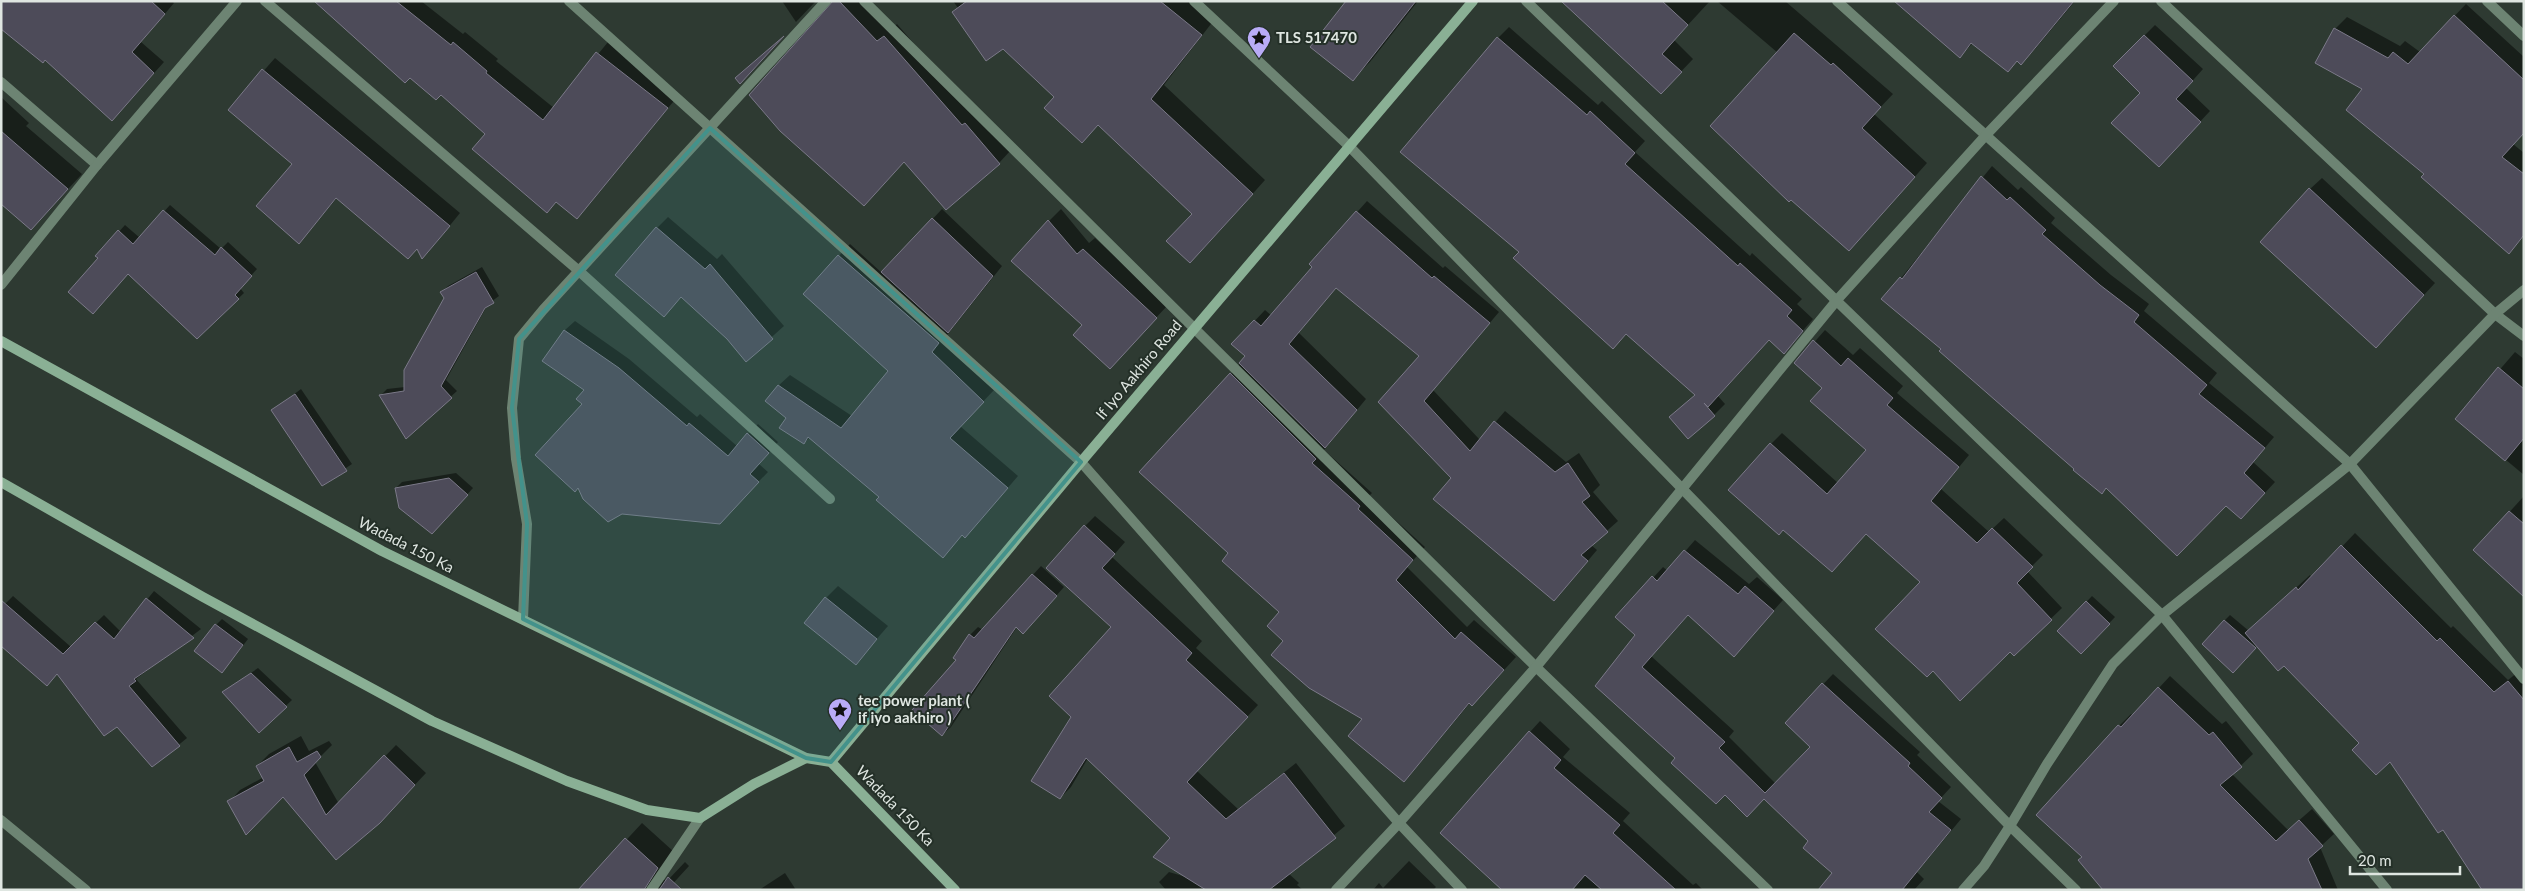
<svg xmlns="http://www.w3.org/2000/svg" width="2525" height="891" font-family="Lato,sans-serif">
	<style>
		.shadow { fill: #0007 }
		.building { fill: #4d4b59; stroke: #7b7988 }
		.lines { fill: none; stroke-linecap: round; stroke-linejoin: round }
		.street { stroke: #6d8473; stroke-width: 10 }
		.secondary { stroke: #8ab095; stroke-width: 10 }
		.marked { fill: #43928b; fill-opacity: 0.2; stroke: #43928b; stroke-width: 4; stroke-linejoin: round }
		.labels { text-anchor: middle; stroke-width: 4; stroke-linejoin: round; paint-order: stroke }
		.poi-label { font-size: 15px; font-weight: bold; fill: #dfe6e1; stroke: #243028; text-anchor: start }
		.street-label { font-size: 15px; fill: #dfe6e1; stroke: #243028 }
	</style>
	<rect width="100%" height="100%" fill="#2e3a32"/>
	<!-- shadow -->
	<g class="shadow">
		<path d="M1 1H172L174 3 141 42 164 62 122 109 45 59Z"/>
		<path d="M316 1H421L463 34 465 32 498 59 496 61 554 108 608 42 678 96 577 218 557 201 547 211 487 134 441 94Z"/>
		<path d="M782 1H816L796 22Z"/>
		<path d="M832 1H864L891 30 897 24 975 114 1011 150 999 163 905 161 864 205Z"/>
		<path d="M953 1H1190L1214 20 1164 85 1265 180 1204 248 1194 214 1099 124 1055 97 1003 48 954 12 958 8Z"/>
		<path d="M1348 1H1418L1370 62 1353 79Z"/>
		<path d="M1563 1H1710L1674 40 1693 59 1673 80Z"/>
		<path d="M1717 1H1785L1893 94 1874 114 1927 163 1861 237 1791 198 1778 53Z"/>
		<path d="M1896 1H2075L2035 49 2021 63 2018 60 2008 71 1973 43 1960 56Z"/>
		<path d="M2466 4 2524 57V132L2513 144 2524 153V236L2509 252 2426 173 2364 89 2335 29 2347 17 2400 46 2405 41 2420 52Z"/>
		<path d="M2155 25 2203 69 2186 88 2210 111 2169 155 2141 93 2114 66Z"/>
		<path d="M1509 27 1598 105 1602 101 1645 141 1635 152 1750 256 1752 253 1802 299 1797 304 1813 319 1784 352 1770 339 1718 396 1725 404 1714 415 1696 395 1627 333 1613 347 1520 252 1498 38Z"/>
		<path d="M784 36 752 71 740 83 736 78Z"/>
		<path d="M275 58 460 213 434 245 418 248 337 198 299 242 294 164 229 110Z"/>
		<path d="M1 97 29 123 26 126 82 174 31 229 1 203Z"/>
		<path d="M1992 166 2018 190 2021 187 2055 218 2051 223 2111 275 2149 304 2144 311 2217 373 2209 383 2274 437 2253 462 2275 482 2252 507 2107 487 2076 469 1942 349 1901 278Z"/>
		<path d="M2322 178 2435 283 2387 335 2310 189Z"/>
		<path d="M1367 201 1443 268 1445 266 1499 312 1433 390 1480 440 1505 411 1566 462 1579 453 1600 485 1593 492 1618 521 1591 545 1597 550 1564 589 1380 401 1421 356 1337 287 1298 332 1366 399 1324 450 1372 493 1369 496 1425 547 1407 567 1467 627 1474 620 1516 657 1484 692 1470 703 1404 781 1364 718 1285 640 1281 612 1230 553 1231 374 1247 356 1233 344 1265 310 1272 316 1314 266 1311 264Z"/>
		<path d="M170 205 221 249 228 242 257 269 240 288 244 293 197 338 128 273 97 256 125 225 140 238Z"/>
		<path d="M942 209 1002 266 943 340 994 390 960 426 1018 476 976 525 963 534 943 556 881 497 810 437 804 443 787 418 778 386 790 375 852 416 889 371 804 294 850 244 882 273Z"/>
		<path d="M1061 209 1089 243 1095 238 1168 305 1121 355 1084 325 1049 221Z"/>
		<path d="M668 217 717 259 722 254 784 326 746 360 728 338 682 296 664 315 657 228Z"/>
		<path d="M482 267 499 296 488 304 446 380 457 391 406 437 381 395 387 389 405 387 445 298 442 292 448 286Z"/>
		<path d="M575 321 629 359 697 417 700 414 737 446 758 424 778 442 759 464 768 472 729 512 584 404 585 390 544 361 565 330Z"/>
		<path d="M1825 330 1853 355 1860 348 1903 386 1897 393 1969 455 1941 489 1989 532 2004 518 2043 555 2027 571 2062 608 2014 654 1921 582 1771 444 1782 433 1838 483 1868 450 1823 388 1796 363Z"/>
		<path d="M2515 352 2524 359V475L2457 419Z"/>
		<path d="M301 389 352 464 322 484 272 411Z"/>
		<path d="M456 473 473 488 438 527 396 488 402 482Z"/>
		<path d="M2524 496V595L2475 550Z"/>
		<path d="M1095 516 1125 542 1112 557 1202 641 1196 648 1258 705 1197 771 1238 809 1296 763 1345 826 1288 873 1299 883 1297 885 1303 890H1166L1159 882 1169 872 1186 877 1172 838 1088 758 1071 787 1060 798 1072 716 1113 627 1085 526Z"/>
		<path d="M2355 533 2451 628 2453 626 2508 680 2522 669 2524 671V890L2444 828 2390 761 2361 743 2284 664 2257 645 2239 665 2224 621 2230 615 2249 631 2310 575 2312 578Z"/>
		<path d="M1695 540 1749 584 1757 577 1783 600 1734 655 1689 614 1651 656 1734 731 1729 737 1776 784 1812 747 1786 723 1833 674 1920 752 1917 755 1951 787 1938 801 1961 819 1917 872 1924 879 1914 890H1819L1834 873 1810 841 1764 797 1725 793 1677 758 1597 686 1637 635 1617 617 1663 567 1668 571Z"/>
		<path d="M1041 566 1064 587 1031 624 1017 627 951 727 942 735 957 660 970 635 978 627 983 630Z"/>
		<path d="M838 586 888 626 856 663 826 598Z"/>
		<path d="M154 591 201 629 136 679 187 738 153 766 117 726 58 673 1 608 13 596 71 647 104 615 121 632Z"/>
		<path d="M2092 596 2115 617 2081 653 2059 631Z"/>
		<path d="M222 619 248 639 228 665 216 625Z"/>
		<path d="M258 668 292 700 259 731 224 692Z"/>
		<path d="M2170 676 2222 724 2226 721 2253 754 2232 774 2288 830 2312 809 2334 834 2320 847 2338 890H2121L2083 856 2119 726 2131 714 2133 716Z"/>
		<path d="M1540 721 1570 749 1563 757 1630 813 1623 821 1693 885 1696 883 1703 890H1504L1530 732Z"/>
		<path d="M301 736 309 751 329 741 332 745 315 762 339 804 396 745 426 773 391 810 336 858 283 795 229 802 240 790 264 777 257 766 269 754Z"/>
		<path d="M642 823 673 851 663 880H668L685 862 689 866 667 890H580Z"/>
		<path d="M1409 861 1436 887 1433 890H1373L1379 883 1383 888Z"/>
		<path d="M785 873 796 890H759Z"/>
	</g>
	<!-- building -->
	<g class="building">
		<path d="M1 1H151L165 14 132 52 154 73 112 121 45 60 43 63 1 29Z"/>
		<path d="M314 1H396L451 45 453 42 487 71 486 73 543 120 596 52 668 108 577 219 556 202 547 213 472 149 485 134 441 95 436 100 410 78 405 83Z"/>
		<path d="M833 1H839L877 41 884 36 962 125 965 123 1000 164 946 210 904 162 864 206 780 131 749 95Z"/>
		<path d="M967 1H1160L1202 35 1151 99 1253 194 1190 263 1166 241 1192 214 1098 125 1082 143 1044 108 1054 97 1003 49 986 61 952 12Z"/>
		<path d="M1346 1H1416L1353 81 1310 47Z"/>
		<path d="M1561 1H1662L1688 25 1662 54 1682 72 1661 94Z"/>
		<path d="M1894 1H2074L2021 65 2017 61 2008 72 1971 43 1960 58Z"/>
		<path d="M2454 15 2524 80V133L2502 157 2524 174V235L2509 254 2421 177 2424 174 2346 110 2362 89 2315 63 2334 28 2388 58 2393 52 2408 64Z"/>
		<path d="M1794 33 1831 65 1833 63 1881 107 1862 128 1915 177 1849 251 1791 200 1789 202 1710 126Z"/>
		<path d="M2144 35 2193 81 2176 99 2201 122 2159 167 2111 123 2140 93 2113 66Z"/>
		<path d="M784 36 740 84 735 78Z"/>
		<path d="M1497 37 1587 115 1590 111 1635 153 1625 164 1738 266 1740 263 1792 310 1787 316 1803 331 1784 354 1769 340 1708 407 1704 403 1715 416 1688 439 1669 417 1695 395 1626 334 1613 349 1513 258 1519 252 1400 152Z"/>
		<path d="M262 69 450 226 422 259 417 249 408 259 336 198 299 244 256 206 292 164 228 110Z"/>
		<path d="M1 131 68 189 31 230 1 204Z"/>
		<path d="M1981 176 2007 200 2010 197 2046 230 2042 234 2100 285 2139 315 2134 322 2207 385 2199 394 2265 448 2244 473 2265 493 2241 519 2226 506 2177 556 2106 488 2102 494 2073 470 2074 469 1939 351 1941 349 1881 299 1900 277 1902 279Z"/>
		<path d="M2309 188 2424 295 2376 348 2260 242Z"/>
		<path d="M163 210 215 255 221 247 252 276 235 295 239 299 197 339 128 274 93 314 68 292 98 258 95 256 118 230 133 244Z"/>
		<path d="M1356 211 1432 278 1434 276 1490 323 1424 401 1470 451 1494 421 1555 472 1568 463 1590 496 1582 502 1608 532 1581 555 1588 561 1554 601 1433 499 1451 478 1378 402 1419 356 1336 288 1289 344 1357 410 1325 448 1239 363 1245 356 1231 344 1254 320 1261 326 1312 267 1309 264Z"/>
		<path d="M932 218 993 276 948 333 881 272Z"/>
		<path d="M1048 220 1077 254 1083 249 1157 318 1110 369 1073 335 1082 325 1011 261Z"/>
		<path d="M656 227 705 269 710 264 773 339 746 362 727 339 681 297 664 317 615 275Z"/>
		<path d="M838 255 939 343 932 352 984 402 950 438 1008 488 965 538 962 535 943 558 876 500 879 497 808 437 804 444 779 428 786 418 765 401 778 385 841 428 888 371 803 294Z"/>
		<path d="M476 272 494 303 485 308 441 386 452 398 406 439 379 395 404 391V370L444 298 440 292Z"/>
		<path d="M564 330 619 368 687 426 689 423 728 456 747 433 769 453 750 474 759 482 720 524 622 514 608 522 583 499 578 488 575 492 535 455 582 404 576 399 584 390 542 361Z"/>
		<path d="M1813 340 1841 366 1848 358 1893 398 1887 405 1959 467 1931 501 1977 543 1992 528 2033 567 2017 583 2052 620 2014 656 2010 652 1960 701 1933 671 1927 677 1875 629 1920 582 1866 534 1832 572 1783 530 1779 535 1728 490 1770 443 1827 494 1866 450 1810 401 1822 388 1794 363Z"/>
		<path d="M2498 367 2524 389V438L2505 461 2455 419Z"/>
		<path d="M1230 373 1316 459 1312 463 1360 506 1358 509 1413 560 1396 580 1455 639 1461 632 1504 670 1472 706 1469 703 1404 782 1348 736 1362 719 1309 688 1271 655 1283 641 1267 626 1279 612 1222 561 1228 553 1139 472Z"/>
		<path d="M295 394 347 471 322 486 271 410Z"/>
		<path d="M449 478 468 495 432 534 399 508 395 488Z"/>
		<path d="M2509 511 2524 524V597L2473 550Z"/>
		<path d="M1084 525 1115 554 1102 568 1192 653 1186 660 1248 717 1187 782 1226 819 1284 773 1336 838 1269 890H1206L1153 857 1170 838 1086 758 1060 799 1031 781 1071 717 1049 696 1111 627 1046 568Z"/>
		<path d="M2341 545 2437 641 2440 638 2494 692 2508 681 2524 700V890H2482L2443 830 2438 833 2390 762 2376 775 2352 750 2359 743 2284 666 2278 671 2245 633 2296 587 2298 590Z"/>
		<path d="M1684 550 1738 594 1745 586 1774 611 1734 657 1688 615 1642 667 1725 742 1719 748 1765 793 1810 747 1785 723 1822 683 1910 763 1908 766 1942 798 1929 812 1951 830 1902 890H1818L1832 873 1803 848 1808 841 1764 799 1747 817 1725 795 1716 804 1671 763 1675 758 1595 686 1635 635 1615 617 1652 576 1657 581Z"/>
		<path d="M1032 574 1057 596 1023 634 1016 627 942 736 912 710 956 660 953 658 969 634 974 638Z"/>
		<path d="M825 597 877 639 856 665 804 623Z"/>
		<path d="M146 598 194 638 134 679 136 681 129 686 180 746 152 767 117 727 104 736 57 674 47 686 1 646V600L63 654 95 622 114 639Z"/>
		<path d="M2086 601 2110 624 2081 654 2057 631Z"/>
		<path d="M2224 620 2256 648 2233 673 2202 644Z"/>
		<path d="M215 624 243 645 222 673 194 651Z"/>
		<path d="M251 673 287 707 259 733 222 692Z"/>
		<path d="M2158 687 2209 735 2213 732 2242 767 2220 785 2276 841 2299 820 2323 846 2308 859 2322 890H2103L2078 860 2082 857 2036 815 2118 725 2121 727Z"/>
		<path d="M1529 731 1561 760 1554 768 1620 825 1613 833 1676 890H1602L1585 875 1572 890H1502L1440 833Z"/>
		<path d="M289 747 297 762 317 751 321 757 304 775 326 815 384 755 415 785 380 823 336 860 283 797 246 835 227 801 264 781 256 766Z"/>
		<path d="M625 838 658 868 644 890H578Z"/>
		<path d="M668 877 682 890H659Z"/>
	</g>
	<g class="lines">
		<!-- street -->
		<g class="street">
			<path d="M265 1 579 271 830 499"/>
			<path d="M569 1 1081 462 1399 823 1462 890"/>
			<path d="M864 1 1536 667 1768 890"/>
			<path d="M1194 1 1349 146 2010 826 2076 890"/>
			<path d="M1526 1 2162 615 2387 890"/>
			<path d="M1837 1 2350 464 2524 679"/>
			<path d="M2161 1 2495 314 2524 336"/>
			<path d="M2487 1 2524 36"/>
			<path d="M1 82 97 165"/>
			<path d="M1 285 97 165 237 1"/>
			<path d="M523 619 527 524 516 459 512 408 519 339 543 310 826 1"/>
			<path d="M1 820 86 890"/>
			<path d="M651 890 700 818"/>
			<path d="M1336 890 1399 823 1536 667 1837 300 1986 135 2114 1"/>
			<path d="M1963 890 1984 866 2010 826 2047 764 2113 664 2162 615 2350 464 2495 314 2524 290"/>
		</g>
		<!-- secondary -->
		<g class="secondary">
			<path d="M1 341 382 551 806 758 831 762 955 890"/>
			<path d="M1 482 203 597 432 721 567 781 647 810 700 818 754 784 806 758"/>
			<path d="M831 762 1081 462 1473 1"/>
		</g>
	</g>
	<!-- marked area -->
	<path class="marked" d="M710 128 1081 462 831 762 806 758 523 619 527 524 512 408 519 339Z"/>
	<!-- icons -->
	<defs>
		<g id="sight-pin" transform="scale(1.25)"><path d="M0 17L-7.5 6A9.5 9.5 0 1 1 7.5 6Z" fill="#b9abf7" stroke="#243028"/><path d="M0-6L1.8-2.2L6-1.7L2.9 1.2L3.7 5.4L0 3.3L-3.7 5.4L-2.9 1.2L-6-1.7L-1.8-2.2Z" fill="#111"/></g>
	</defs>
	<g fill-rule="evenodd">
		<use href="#sight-pin" x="1259" y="38"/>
		<use href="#sight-pin" x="840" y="710"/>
	</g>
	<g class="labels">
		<!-- poi labels -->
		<g class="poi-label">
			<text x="1276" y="43">TLS 517470</text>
			<text x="858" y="706">tec power plant (<tspan x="858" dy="17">if iyo aakhiro )</tspan></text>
		</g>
		<!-- street labels -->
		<g class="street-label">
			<text transform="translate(1139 370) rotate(-50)" y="5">If Iyo Aakhiro Road</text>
			<text transform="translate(406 545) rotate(27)" y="5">Wadada 150 Ka</text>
			<text transform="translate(895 806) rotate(46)" y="5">Wadada 150 Ka</text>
		</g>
	</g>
	<!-- border -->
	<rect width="2525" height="891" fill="none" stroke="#dfe6e1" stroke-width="5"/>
	<!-- scale -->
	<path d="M2350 866v8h110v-8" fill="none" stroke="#dfe6e1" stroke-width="2.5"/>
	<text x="2358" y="866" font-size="15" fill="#dfe6e1" stroke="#243028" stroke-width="4" paint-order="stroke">20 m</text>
</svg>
